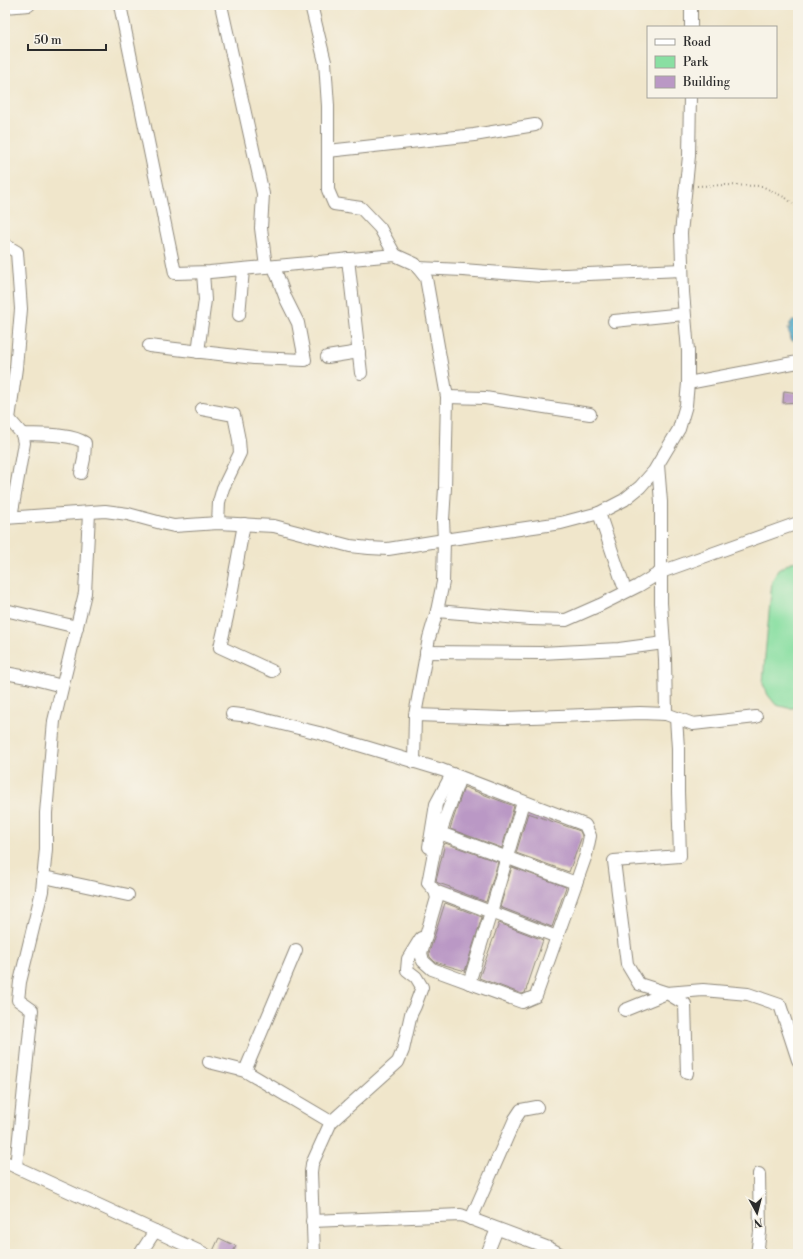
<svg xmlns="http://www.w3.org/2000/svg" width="803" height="1259" font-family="'Libre Bodoni',serif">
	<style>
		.green { fill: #89dfa2; stroke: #5a8566 }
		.water { fill: #4aa9c9; stroke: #3a6a7a }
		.building { fill: #ba98c5 }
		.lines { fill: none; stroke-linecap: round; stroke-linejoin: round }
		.street-casing { stroke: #8e887b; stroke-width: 14 }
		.path { stroke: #8e887b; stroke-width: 2; stroke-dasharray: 1 3; stroke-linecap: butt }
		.street { stroke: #fff; stroke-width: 12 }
	</style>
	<rect width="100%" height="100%" fill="#f7f3e8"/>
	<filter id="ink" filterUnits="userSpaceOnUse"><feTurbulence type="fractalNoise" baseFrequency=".025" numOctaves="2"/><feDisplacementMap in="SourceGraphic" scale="8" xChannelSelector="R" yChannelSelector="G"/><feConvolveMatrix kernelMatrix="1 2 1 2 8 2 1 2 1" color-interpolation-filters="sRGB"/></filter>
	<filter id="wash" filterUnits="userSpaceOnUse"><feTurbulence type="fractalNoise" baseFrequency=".012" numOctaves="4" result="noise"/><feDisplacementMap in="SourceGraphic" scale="16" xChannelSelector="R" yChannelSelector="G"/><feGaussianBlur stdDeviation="0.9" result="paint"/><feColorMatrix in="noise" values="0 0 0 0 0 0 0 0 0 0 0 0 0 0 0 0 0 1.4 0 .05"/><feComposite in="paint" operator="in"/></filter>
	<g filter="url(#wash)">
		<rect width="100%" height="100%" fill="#f0e6cb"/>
		<!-- green -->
		<path class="green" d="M798 561V708H788L776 705 768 695 763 684 765 656 772 581 778 570 791 562Z"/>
		<!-- water -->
		<path class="water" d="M793 321H796L798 323V339L793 341 791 340 790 334 789 333 788 329 790 328V323Z"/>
		<g id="blocks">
			<!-- building -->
			<g class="building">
				<path d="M784 391 798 393V402L783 403Z"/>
				<path d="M464 787 514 806 502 848 450 829Z"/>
				<path d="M528 813 580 831 582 836 569 872 516 853Z"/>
				<path d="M445 843 498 862 486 902 450 888V887L438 883 436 881Z"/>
				<path d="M512 867 566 887 552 927 500 907Z"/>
				<path d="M445 903 482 917 465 971 435 962 430 957 429 953Z"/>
				<path d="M499 923 543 940 525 993 522 994 479 978Z"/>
				<path d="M219 1238 236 1246 232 1254H219L213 1251Z"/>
			</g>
		</g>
	</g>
	<g filter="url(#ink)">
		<use href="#blocks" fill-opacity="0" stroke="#8e887b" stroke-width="1"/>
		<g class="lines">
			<!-- street casing -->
			<g class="street-casing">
				<g id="street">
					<path d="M120 5 175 273 210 272 395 255 415 264 426 278 447 397 445 488 443 520 444 540 561 523 599 513 624 500 640 487 654 471 679 429 686 405 688 383V351L683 292 681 233 689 156 690 97"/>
					<path d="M221 5 263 194 261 228 266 267"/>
					<path d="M311 5 325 62 328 106V190L334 204 361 208 380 228 395 255"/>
					<path d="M5 7 29 5"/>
					<path d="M691 27V5"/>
					<path d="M328 151 474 135 535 125"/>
					<path d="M5 245 17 252 21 309 16 368 9 419"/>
					<path d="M348 259 361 373"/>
					<path d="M418 268 463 270 541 276 682 270"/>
					<path d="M239 315 243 270"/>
					<path d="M614 321 684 314"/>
					<path d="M149 346 254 358 305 360 298 323 286 299 274 267"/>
					<path d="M198 352 205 300 203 273"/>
					<path d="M327 357 359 352"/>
					<path d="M688 383 798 362"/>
					<path d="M447 397 485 398 590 414"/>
					<path d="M202 409 234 415 239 440 240 453 223 488 219 502 218 523"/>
					<path d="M5 418 9 419 22 434 24 443 11 517"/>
					<path d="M22 434C39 435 71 433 85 443L84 459 81 473"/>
					<path d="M658 465 661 502V603L665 659 666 714"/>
					<path d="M599 513 623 584"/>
					<path d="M5 518 105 511 128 514 165 524 174 526 218 523 274 526 350 546 369 548 388 549 444 540 443 582 437 611 429 638 415 715 414 762"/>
					<path d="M244 524 227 617 220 647 272 671"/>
					<path d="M5 610 77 627"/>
					<path d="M437 611 530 619 566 620 600 605 638 586 661 572 798 523"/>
					<path d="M426 652 541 653 619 649 664 643"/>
					<path d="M5 673 27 677 62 686"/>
					<path d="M232 714 250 716 319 733 442 770 585 825 590 836 586 855 536 996 522 1002 432 969 423 961 421 953 437 898 435 891 428 883 435 847 460 777"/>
					<path d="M415 715 505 718 640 713 666 714 693 724 756 717"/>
					<path d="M676 718 678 748V792L680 856 614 861 627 964 639 984 667 993 703 990 748 994 780 1005 798 1060"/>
					<path d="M523 802 491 912 557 937"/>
					<path d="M440 833 576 883"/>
					<path d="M429 847 436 804 452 774"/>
					<path d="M44 877 128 895"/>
					<path d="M435 891 491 912 469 983"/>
					<path d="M625 1010 667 993 685 1004 687 1073"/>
					<path d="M209 1062 245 1071 331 1122"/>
					<path d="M245 1071 296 950"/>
					<path d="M5 1162 205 1254"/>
					<path d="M16 1167 32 1010 18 1000 20 982 42 891 46 849V813L54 721 85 593 89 513"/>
					<path d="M471 1219 515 1119 521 1110 537 1107"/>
					<path d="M312 1221 461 1215 549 1248 560 1254"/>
					<path d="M140 1254 155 1231"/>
					<path d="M314 1254 311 1172 312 1164 331 1122 398 1062 403 1050 411 1014 415 1006 422 987 416 977 407 970 408 959 421 938"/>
					<path d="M487 1254 497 1229"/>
					<path d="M757 1254 760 1232 759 1174"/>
				</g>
			</g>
			<!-- path -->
			<path class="path" d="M697 186 725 185 762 186 786 198 798 208"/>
			<!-- street -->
			<use href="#street" class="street"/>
		</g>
	</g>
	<!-- margin -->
	<rect width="803" height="1259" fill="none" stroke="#f7f3e8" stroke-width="20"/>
	<!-- legend -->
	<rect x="647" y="26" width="130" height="72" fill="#f7f3e8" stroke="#a5a39c"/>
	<rect x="655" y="39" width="20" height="6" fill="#ffffff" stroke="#a5a39c"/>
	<text x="683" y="46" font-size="12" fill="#2b2b2b">Road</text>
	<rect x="655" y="56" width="20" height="12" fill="#89dfa2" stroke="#a5a39c"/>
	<text x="683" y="66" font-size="12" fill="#2b2b2b">Park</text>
	<rect x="655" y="76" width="20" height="12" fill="#ba98c5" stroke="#a5a39c"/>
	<text x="683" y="86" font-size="12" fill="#2b2b2b">Building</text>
	<!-- north arrow -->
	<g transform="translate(757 1213) rotate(173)" stroke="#f7f3e8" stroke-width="3" paint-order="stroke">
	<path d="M0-3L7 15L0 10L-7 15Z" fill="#2b2b2b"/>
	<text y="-6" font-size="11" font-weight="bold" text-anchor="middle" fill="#2b2b2b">N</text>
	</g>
	<!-- scale -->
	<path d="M28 44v6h78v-6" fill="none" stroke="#2b2b2b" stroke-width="2"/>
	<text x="34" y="44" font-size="12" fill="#2b2b2b" stroke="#f7f3e8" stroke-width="3" paint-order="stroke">50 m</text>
</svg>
